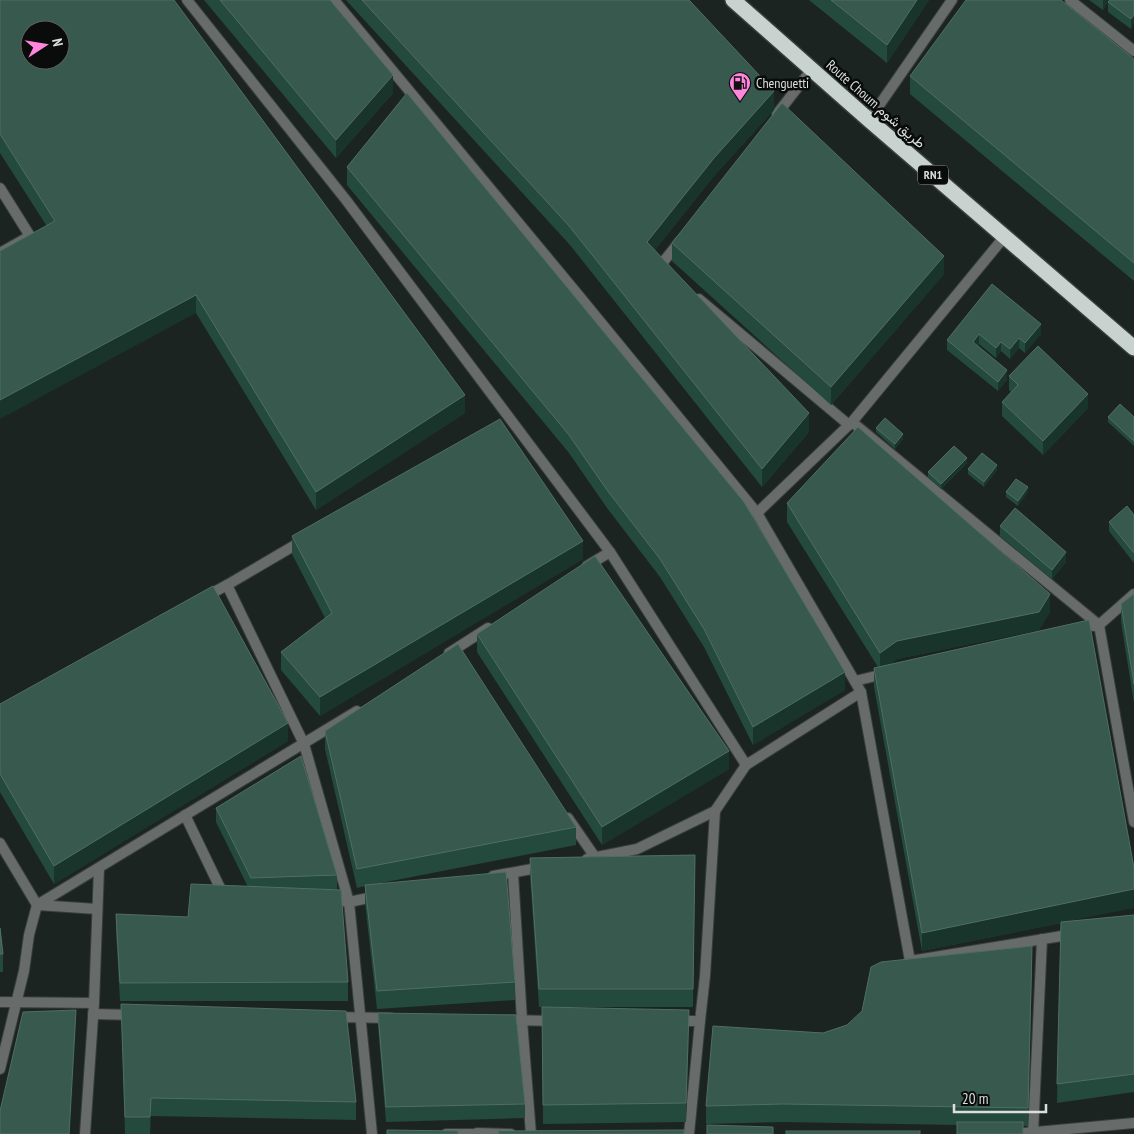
<svg xmlns="http://www.w3.org/2000/svg" width="1134" height="1134" font-family="'PT Sans Narrow',Vazirmatn,sans-serif">
	<style>
		.lines { fill: none; stroke-linecap: round; stroke-linejoin: round }
		.street-casing { stroke: #373e3b; stroke-width: 12 }
		.highway-casing { stroke: #373e3b; stroke-width: 18 }
		.street { stroke: #676b69; stroke-width: 10 }
		.highway { stroke: #c8d2ce; stroke-width: 15 }
		.wall { fill: #24493d }
		.shaded-wall { fill: #18342b }
		.building { fill: #37594e; stroke: #516e65; fill-rule: evenodd }
		.labels { text-anchor: middle; stroke-width: 5; stroke-linejoin: round; paint-order: stroke }
		.shield { fill: #090c0b; stroke: #9ba09e; stroke-width: 1 }
		.shield-label { font-size: 12px; font-weight: bold; fill: #dadfdd }
		.poi-label { font-size: 14px; fill: #dadfdd; stroke: #090c0b; text-anchor: start }
		.street-label { font-size: 14px; fill: #dadfdd; stroke: #090c0b }
	</style>
	<rect width="100%" height="100%" fill="#1c2421"/>
	<g class="lines">
		<!-- street casing -->
		<g class="street-casing">
			<g id="street">
				<path d="M187 0 346 200 610 552"/>
				<path d="M334 0 580 297 757 513 861 692 746 765 610 552 587 566"/>
				<path d="M1070 0 1134 51"/>
				<path d="M777 114 812 69"/>
				<path d="M869 120 952 0"/>
				<path d="M0 188 30 236 0 253"/>
				<path d="M665 270 660 266 680 241"/>
				<path d="M699 299 849 425"/>
				<path d="M852 422 1005 236"/>
				<path d="M757 513 852 422 1099 625 1134 822"/>
				<path d="M227 585 302 541"/>
				<path d="M205 597 227 585 304 744 349 902 372 1134"/>
				<path d="M1094 626 1099 625 1134 594"/>
				<path d="M449 653 488 628"/>
				<path d="M855 681 888 673"/>
				<path d="M861 692 910 961 1074 934"/>
				<path d="M185 815 224 896"/>
				<path d="M568 818 595 857"/>
				<path d="M0 843 37 905 29 935 24 971 0 1069"/>
				<path d="M587 859 637 849 715 811 746 765"/>
				<path d="M513 873 522 1020 531 1134"/>
				<path d="M493 876 543 867"/>
				<path d="M343 901 349 902 378 896"/>
				<path d="M37 905 357 711"/>
				<path d="M37 905 97 909"/>
				<path d="M0 1002 94 1003"/>
				<path d="M93 1014 134 1015"/>
				<path d="M333 1017 391 1018"/>
				<path d="M503 1020 554 1021"/>
				<path d="M676 1021H700"/>
				<path d="M477 1133 511 1134"/>
				<path d="M85 1134 94 1003 99 868"/>
				<path d="M446 1134H477"/>
				<path d="M689 1134 700 1021 705 976 715 811"/>
				<path d="M1014 1134 1134 1123"/>
				<path d="M1033 1134 1042 939"/>
			</g>
		</g>
		<!-- highway casing -->
		<g class="highway-casing">
			<path id="highway" d="M733 0 869 120 1134 348"/>
		</g>
		<!-- street -->
		<use href="#street" class="street"/>
		<!-- highway -->
		<use href="#highway" class="highway"/>
	</g>
	<!-- wall -->
	<g class="wall">
		<path d="M0 0 465 413 316 510 196 313 46 225 0 153Z"/>
		<path d="M204 0H330L393 93 336 158Z"/>
		<path d="M346 0H689L774 110 714 176 655 250 809 432 762 487 570 245Z"/>
		<path d="M809 0H929L887 63Z"/>
		<path d="M1089 0H1134L1131 29 1108 12V2L1103 10Z"/>
		<path d="M1134 59V281L910 94V76Z"/>
		<path d="M347 167 845 690 753 745 704 647 660 577 607 508 569 453 347 185Z"/>
		<path d="M672 243 944 274 831 405 672 261Z"/>
		<path d="M992 284 1041 334 1025 353 1019 348 1010 359 1001 351 996 358 979 344 978 346 1007 380 998 391 947 350V340Z"/>
		<path d="M1009 376 1088 408 1043 455 1002 416V402L1011 392 1009 390Z"/>
		<path d="M1108 417H1134V446L1108 422Z"/>
		<path d="M876 428 903 439 895 449 876 432Z"/>
		<path d="M967 463 941 489 928 477V472Z"/>
		<path d="M968 469 997 470 984 487 968 474Z"/>
		<path d="M1006 492H1028L1018 506 1006 497Z"/>
		<path d="M787 503 1050 612 1039 630 897 659 889 665 1062 922 1134 915V1092L1057 1103 1061 923 922 951 874 687V668L878 667 787 522Z"/>
		<path d="M1134 515V563L1109 531V522Z"/>
		<path d="M1000 526 1066 562 1052 579 1000 536Z"/>
		<path d="M292 536 583 559 320 716 281 670V652L325 618 292 554Z"/>
		<path d="M1134 594V703L1121 622V604Z"/>
		<path d="M477 634 729 769 602 845 477 652Z"/>
		<path d="M0 704 288 741 54 884 0 792Z"/>
		<path d="M325 731 576 827V845L376 884 515 982V1000L377 1009 365 903V886L357 888 325 749Z"/>
		<path d="M216 808 337 875V889L330 890 348 982V1001H120L116 932V914L188 917 248 887 216 822Z"/>
		<path d="M695 855 693 1007H549L689 1028 686 1122 543 1124 542 1007H539L530 876V858Z"/>
		<path d="M0 928 3 954V972H0Z"/>
		<path d="M1032 965 1028 1126H1023V1134L957 1125 783 1122 706 1124V1106L823 1033Z"/>
		<path d="M121 1004 356 1102V1120L151 1116 150 1134H125Z"/>
		<path d="M378 1013 525 1104V1118L386 1122 378 1027Z"/>
	</g>
	<!-- shaded-wall -->
	<g class="shaded-wall">
		<path d="M917 0H929L887 63V45Z"/>
		<path d="M1103 0H1110L1103 10Z"/>
		<path d="M1134 15V24L1131 29V19Z"/>
		<path d="M393 75V93L336 158V140Z"/>
		<path d="M774 91V110L714 176 647 260V242L714 158Z"/>
		<path d="M944 256V274L831 405V387Z"/>
		<path d="M196 295V313L0 419V400Z"/>
		<path d="M1041 324V334L1025 353V343Z"/>
		<path d="M979 334V344L973 352V342Z"/>
		<path d="M1019 338V348L1010 359V349Z"/>
		<path d="M1001 342V351L996 358V348Z"/>
		<path d="M1007 370V380L998 391V382Z"/>
		<path d="M1088 394V408L1043 455V441Z"/>
		<path d="M465 395V413L316 510V492Z"/>
		<path d="M809 413V432L762 487V469Z"/>
		<path d="M903 434V439L895 449V444Z"/>
		<path d="M967 458V463L941 489V484Z"/>
		<path d="M997 465V470L984 487V482Z"/>
		<path d="M1028 487V492L1018 506V501Z"/>
		<path d="M583 541V559L320 716V697Z"/>
		<path d="M1066 552V562L1052 579V570Z"/>
		<path d="M1050 594V612L1039 630 897 659 880 671V653L897 641Z"/>
		<path d="M845 672V690L753 745V727Z"/>
		<path d="M288 723V741L54 884V866Z"/>
		<path d="M729 751V769L602 845V827Z"/>
		<path d="M1134 889V908L922 951V933Z"/>
		<path d="M76 1010V1028L70 1134H69Z"/>
		<path d="M689 1010V1028L686 1122V1103Z"/>
		<path d="M151 1098V1116L150 1134V1117Z"/>
	</g>
	<!-- building -->
	<g class="building">
		<path d="M0 0H174L465 395 316 492 196 295 0 400V251L55 221 0 134ZM30 30H60V60H30Z"/>
		<path d="M220 0H330L393 75 336 140Z"/>
		<path d="M362 0H689L774 91 714 158 647 242 809 413 762 469 570 227Z"/>
		<path d="M831 0H917L887 45Z"/>
		<path d="M966 0H1061L1134 59V263L910 76Z"/>
		<path d="M1110 0H1134V15L1131 19 1108 2Z"/>
		<path d="M407 93 744 502 845 672 753 727 704 629 660 559 607 490 569 435 347 167Z"/>
		<path d="M782 103 944 256 831 387 672 243Z"/>
		<path d="M992 284 1041 324 1025 343 1019 338 1010 349 1001 342 996 348 979 334 973 342 1007 370 998 382 947 340Z"/>
		<path d="M1038 346 1088 394 1043 441 1002 402 1018 385 1009 376Z"/>
		<path d="M1120 404 1134 417V441L1108 417Z"/>
		<path d="M885 418 903 434 895 444 876 428Z"/>
		<path d="M500 419 583 541 320 697 281 652 332 613 292 536Z"/>
		<path d="M858 427 1050 594 1039 612 897 641 880 653 787 503Z"/>
		<path d="M954 446 967 458 941 484 928 472Z"/>
		<path d="M982 453 997 465 984 482 968 469Z"/>
		<path d="M1016 479 1028 487 1018 501 1006 492Z"/>
		<path d="M1127 506 1134 515V553L1109 522Z"/>
		<path d="M1015 508 1066 552 1052 570 1000 526Z"/>
		<path d="M595 556 729 751 602 827 477 634Z"/>
		<path d="M213 586 288 723 54 866 0 774V704Z"/>
		<path d="M1134 594V684L1121 604Z"/>
		<path d="M1089 620 1134 868V889L922 933 874 668Z"/>
		<path d="M458 644 576 827 357 869 325 731Z"/>
		<path d="M301 756 337 875 251 878 216 808Z"/>
		<path d="M695 855 693 989H539L530 858Z"/>
		<path d="M506 872 515 982 377 991 365 885Z"/>
		<path d="M191 884 341 890 348 982 120 983 116 914 188 917Z"/>
		<path d="M1134 915V1074L1057 1084 1061 922Z"/>
		<path d="M0 928 3 954H0Z"/>
		<path d="M1032 946 1028 1108 783 1104 706 1106 713 1026 823 1033 847 1025 862 1011 871 967 881 962Z"/>
		<path d="M121 1004 346 1011 356 1102 151 1098 150 1117H125Z"/>
		<path d="M542 1007 689 1010 686 1103 543 1105Z"/>
		<path d="M76 1010 69 1134H0V1111L23 1012Z"/>
		<path d="M378 1013 516 1015 525 1104 386 1107Z"/>
		<rect x="957" y="1122" width="66" height="12"/>
		<path d="M707 1125 773 1127V1134H707Z"/>
		<path d="M387 1130 458 1131V1134H387Z"/>
		<path d="M684 1130V1134H499L498 1131Z"/>
		<rect x="786" y="1131" width="134" height="3"/>
	</g>
	<!-- icons -->
	<defs>
		<g id="fuel-pin" transform="scale(1.125)"><path d="M0 17L-7.5 6A9.5 9.5 0 1 1 7.5 6Z" fill="#ff85de" stroke="#090c0b"/><path d="M-5.5-6h7V0h2V4h1.3V-2.5L3-4.5l.8-.8L6-3V5H2.5V1h-1V6h-7ZM-4.2-4.7v3.2H.2V-4.7Z" fill="#111"/></g>
	</defs>
	<g fill-rule="evenodd">
		<use href="#fuel-pin" x="740" y="83"/>
	</g>
	<g class="labels">
		<!-- shield labels -->
		<rect class="shield" x="918" y="165.5" width="30" height="19" rx="4"/>
		<g class="shield-label">
			<text x="933" y="179">RN1</text>
		</g>
		<!-- poi labels -->
		<g class="poi-label">
			<text x="756" y="88">Chenguetti</text>
		</g>
		<!-- street labels -->
		<g class="street-label">
			<text transform="translate(876 104) rotate(41)" y="5">Route Choum طريق شوم</text>
		</g>
	</g>
	<!-- north arrow -->
	<g transform="translate(45 45) rotate(78)"><circle r="24" fill="#090c0b" stroke="#5d605f"/>
	<path d="M0-4L9 19L0 12L-9 19Z" fill="#ff85de"/>
	<text y="-8" font-size="14" font-weight="bold" text-anchor="middle" fill="#dadfdd">N</text>
	</g>
	<!-- scale -->
	<path d="M954 1104v8h92v-8" fill="none" stroke="#dadfdd" stroke-width="2.5"/>
	<text x="962" y="1104" font-size="15" fill="#dadfdd" stroke="#090c0b" stroke-width="4" paint-order="stroke">20 m</text>
</svg>
